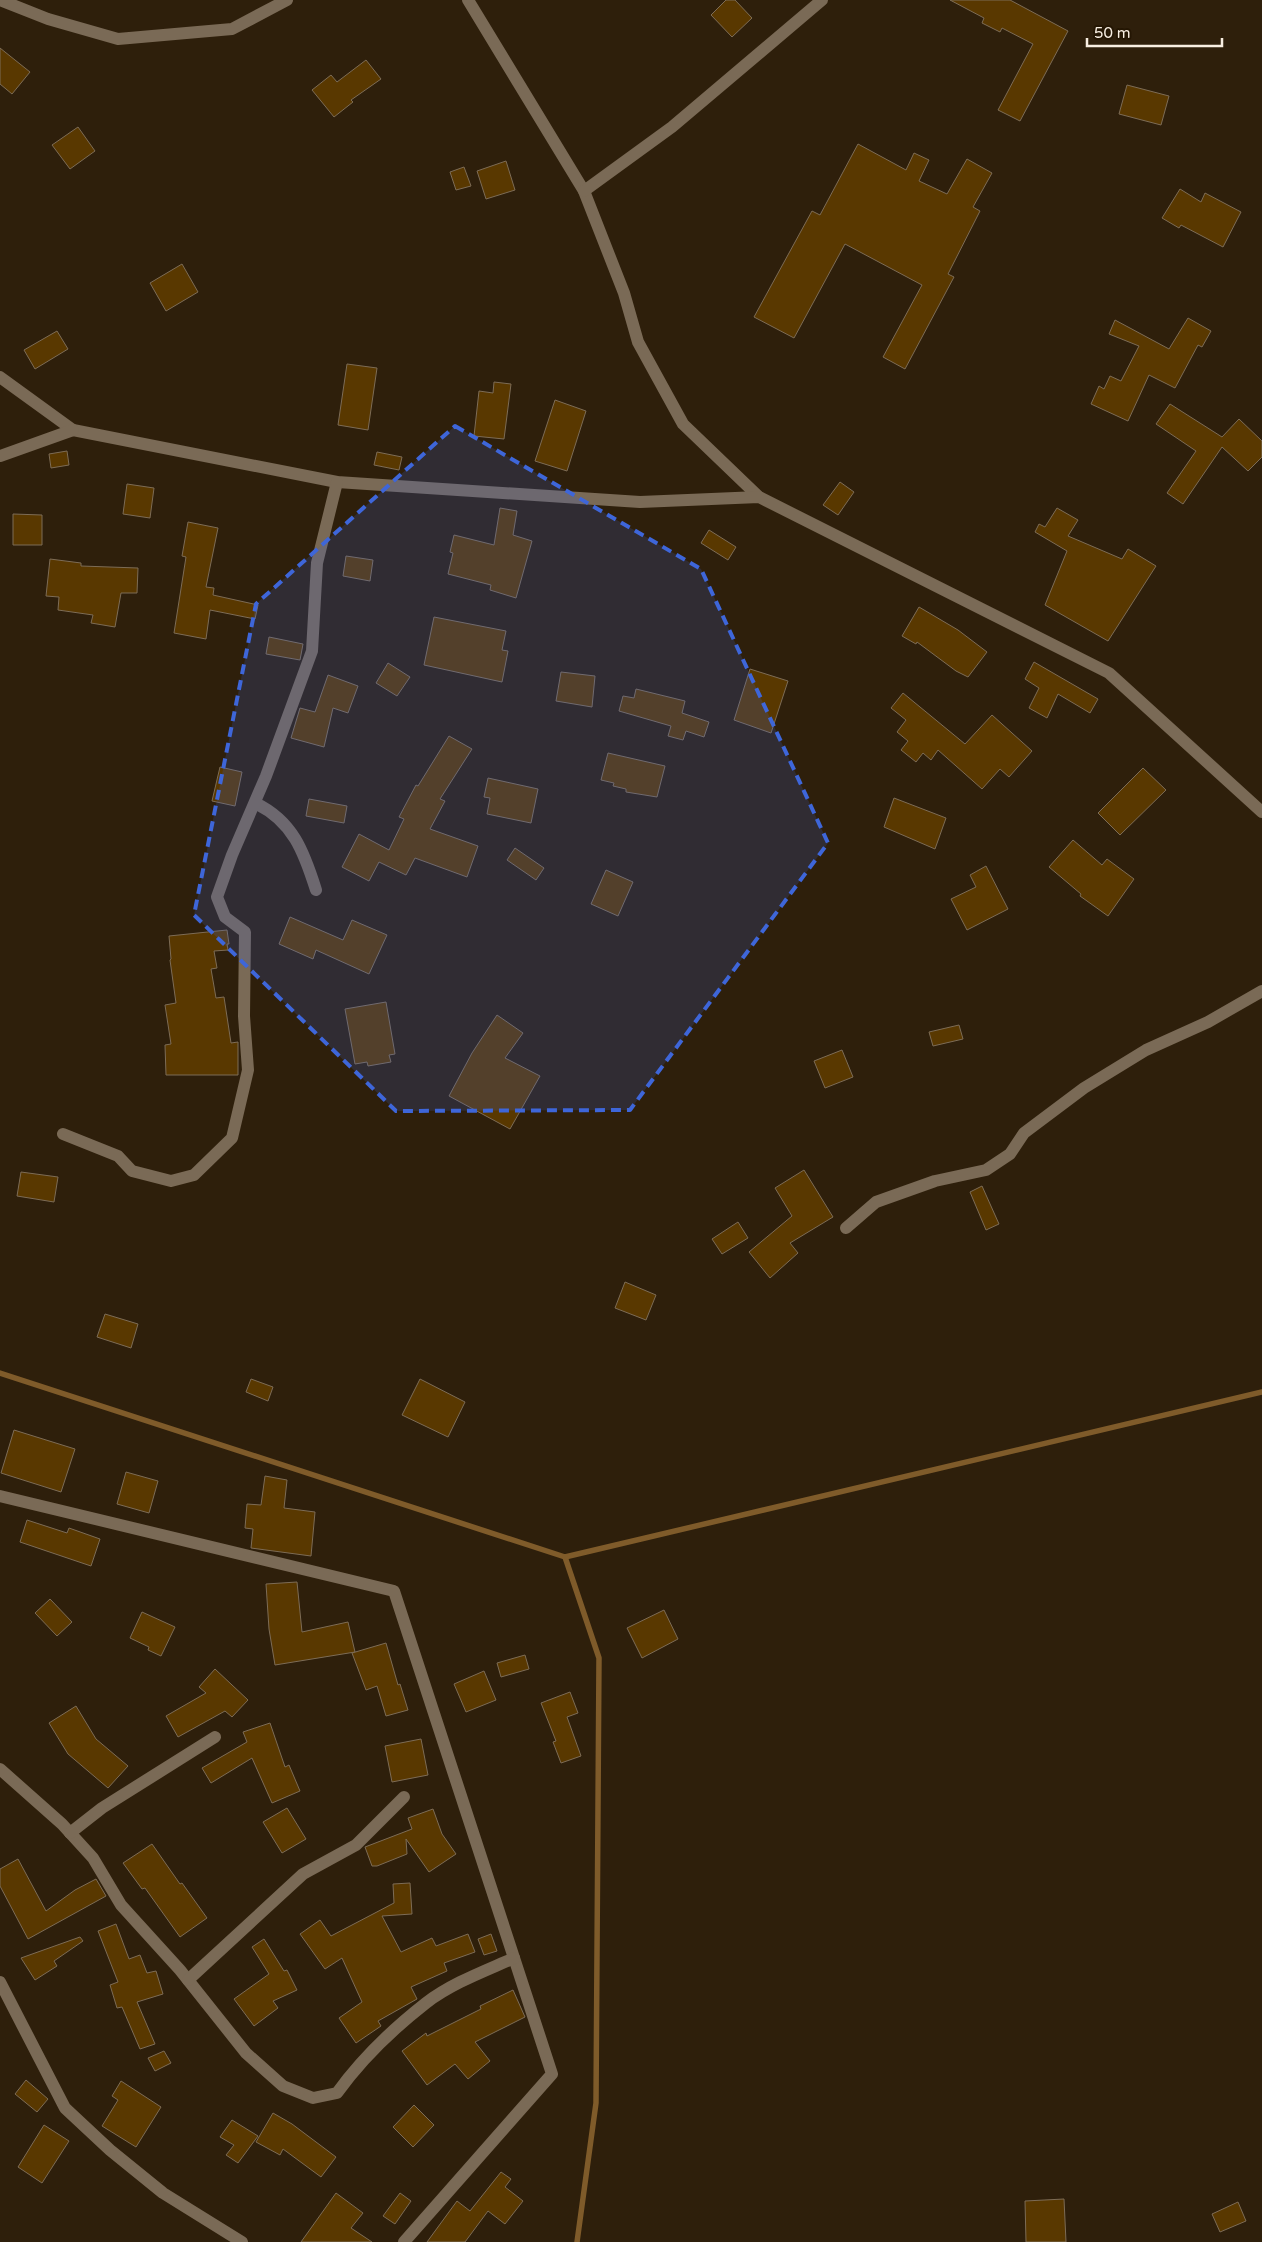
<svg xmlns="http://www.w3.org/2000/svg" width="1262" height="2242" font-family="'Varela Round',sans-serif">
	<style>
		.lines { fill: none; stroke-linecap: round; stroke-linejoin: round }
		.stream { stroke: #7f5b2a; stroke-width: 5.5 }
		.building { fill: #593800; stroke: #7d6c56 }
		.street { stroke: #7a6a56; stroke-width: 12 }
		.marked { fill: #3e66d9; fill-opacity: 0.2; stroke: #3e66d9; stroke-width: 4; stroke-dasharray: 10 6; stroke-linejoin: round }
	</style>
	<rect width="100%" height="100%" fill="#2e1f0b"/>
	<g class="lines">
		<!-- stream -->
		<g class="stream">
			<path d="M0 1373 565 1557 1262 1392"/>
			<path d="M565 1557 599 1658 596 2103 577 2242"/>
		</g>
	</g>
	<!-- building -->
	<g class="building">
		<path d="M726 0H735L752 18 732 37 711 15Z"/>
		<path d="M950 0H1010L1068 31 1020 121 998 110 1033 44 1002 28 1000 32 982 23 984 18Z"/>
		<path d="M0 48 30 72 12 94 0 84Z"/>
		<path d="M366 60 381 79 351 100 353 102 334 117 312 90 331 75 337 82Z"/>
		<path d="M1127 85 1169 96 1161 125 1119 114Z"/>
		<path d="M78 127 95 151 70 169 52 145Z"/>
		<path d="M858 144 906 170 914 153 929 160 919 181 947 194 967 159 992 173 973 207 980 211 948 274 954 277 905 369 883 357 922 285 845 244 794 338 754 317 812 211 820 215Z"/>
		<path d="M506 161 515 190 486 199 477 171Z"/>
		<path d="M464 167 471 186 456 190 450 172Z"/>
		<path d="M1180 189 1201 202 1205 193 1241 212 1223 247 1181 225 1179 228 1162 218Z"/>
		<path d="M182 264 198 292 166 311 150 283Z"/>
		<path d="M1188 318 1211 331 1202 347 1198 345 1175 388 1149 375 1128 421 1091 404 1099 386 1104 389 1110 376 1121 381 1139 346 1109 334 1115 320 1169 349Z"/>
		<path d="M57 331 68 349 35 369 24 350Z"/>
		<path d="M347 364 377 368 368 430 338 425Z"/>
		<path d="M494 382 511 384 504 439 474 436 479 391 493 393Z"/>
		<path d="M555 400 586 411 567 471 535 461Z"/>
		<path d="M1170 404 1222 437 1239 419 1262 441V457L1248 471 1222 447 1183 504 1167 493 1196 451 1156 424Z"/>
		<path d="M67 451 69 465 51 468 49 454Z"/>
		<path d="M377 452 402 457 399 470 374 465Z"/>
		<path d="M840 482 854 492 838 515 823 505Z"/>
		<path d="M127 484 154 488 150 518 123 514Z"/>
		<path d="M500 508 517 511 513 535 532 541 516 598 490 590 491 585 448 574 453 553 450 552 454 535 494 545Z"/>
		<path d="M1057 508 1078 520 1068 536 1122 559 1128 549 1156 566 1108 641 1045 605 1067 551 1035 532 1039 524 1045 527Z"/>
		<path d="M13 514 42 515V545H13Z"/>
		<path d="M188 522 218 528 206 587 214 588 213 595 258 605 255 619 210 610 206 639 174 633 186 557 182 556Z"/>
		<path d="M709 530 736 547 728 560 701 543Z"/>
		<path d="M346 556 373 560 370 581 343 576Z"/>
		<path d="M50 559 81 563V566L138 568 137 593H121L115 627 91 623 93 615 58 610 59 597 46 596Z"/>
		<path d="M919 607 958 630 987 652 968 677 956 671 917 642 916 644 902 636Z"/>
		<path d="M434 617 506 631 502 650 508 651 502 682 424 665Z"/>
		<path d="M269 637 303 644 300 660 266 654Z"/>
		<path d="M1034 662 1098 699 1090 713 1058 694 1047 718 1029 708 1039 688 1025 679Z"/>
		<path d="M388 663 410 677 397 696 376 683Z"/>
		<path d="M750 669 788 681 771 733 734 720Z"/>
		<path d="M561 672 595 676 592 707 556 701Z"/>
		<path d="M328 675 358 686 348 713 333 708 324 747 291 738 300 708 315 712Z"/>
		<path d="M636 689 685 701 682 713 709 722 704 737 686 731 683 740 668 736 671 726 619 711 623 696 634 698Z"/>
		<path d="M903 693 965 744 992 715 1032 751 1009 777 1000 769 982 789 938 750 931 760 923 753 916 762 901 750 908 741 897 732 906 720 891 708Z"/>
		<path d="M449 736 472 749 440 799 445 801 430 829 478 846 467 877 415 858 406 875 379 862 369 881 342 867 359 834 389 850 404 819 399 817 416 785 418 786Z"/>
		<path d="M608 753 665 766 657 797 626 792V789L613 786 614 783 601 780Z"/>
		<path d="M220 767 242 772 235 806 212 801Z"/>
		<path d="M1143 768 1166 790 1120 835 1098 813Z"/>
		<path d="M488 778 538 789 531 823 487 814 490 798 484 797Z"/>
		<path d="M894 798 946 818 935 849 884 827Z"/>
		<path d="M309 799 347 806 344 823 306 816Z"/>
		<path d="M1073 840 1102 865 1107 859 1134 879 1108 916 1080 896 1081 894 1049 867Z"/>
		<path d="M515 848 544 868 536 880 507 860Z"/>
		<path d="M986 866 1008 909 967 930 951 899 976 887 970 875Z"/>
		<path d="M606 870 633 882 618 916 591 904Z"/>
		<path d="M290 917 343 940 352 920 387 935 369 974 316 950 313 959 279 944Z"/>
		<path d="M227 930 229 944H227L228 950 214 951 217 968 211 969 216 998 224 997 231 1043 238 1042V1075H166L165 1045 171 1044 165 1005 176 1003 170 960 171 959 169 936Z"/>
		<path d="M386 1002 395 1054 389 1055 391 1062 368 1066 367 1062 355 1064 345 1009Z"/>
		<path d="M497 1015 523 1033 505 1058 540 1076 510 1129 449 1096 472 1053Z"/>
		<path d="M959 1025 963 1039 933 1046 929 1032Z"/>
		<path d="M842 1050 853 1077 825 1088 814 1061Z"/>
		<path d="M804 1170 833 1217 790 1243 798 1253 770 1278 749 1252 792 1216 775 1188Z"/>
		<path d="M21 1172 58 1177 54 1202 17 1196Z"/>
		<path d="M982 1186 999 1224 986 1230 970 1192Z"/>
		<path d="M738 1222 748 1238 722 1254 712 1239Z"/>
		<path d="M625 1282 656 1295 646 1320 615 1308Z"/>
		<path d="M105 1314 138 1324 131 1348 97 1337Z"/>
		<path d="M251 1379 273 1387 268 1401 246 1392Z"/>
		<path d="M420 1379 465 1402 448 1437 402 1415Z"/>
		<path d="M14 1430 75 1449 61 1492 1 1473Z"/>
		<path d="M126 1472 158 1481 149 1513 117 1504Z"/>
		<path d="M265 1476 287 1480 284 1508 315 1512 311 1556 251 1548 253 1529 245 1528 247 1504 261 1505Z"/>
		<path d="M27 1520 67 1533 69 1528 100 1539 91 1566 20 1542Z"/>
		<path d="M297 1582 302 1632 348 1622 355 1652 275 1665 269 1629 266 1584Z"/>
		<path d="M50 1599 72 1622 57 1636 35 1613Z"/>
		<path d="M664 1610 678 1639 642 1658 627 1628Z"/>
		<path d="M142 1612 175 1627 161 1656 148 1650 149 1647 130 1638Z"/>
		<path d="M386 1643 398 1685 400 1684 408 1710 386 1716 377 1686 366 1690 352 1653Z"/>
		<path d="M525 1655 529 1669 501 1677 497 1663Z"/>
		<path d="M215 1669 248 1700 232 1717 225 1711 178 1737 166 1716 206 1693 199 1687Z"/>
		<path d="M484 1671 496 1700 466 1712 454 1684Z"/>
		<path d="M570 1692 578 1713 567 1717 581 1756 561 1763 553 1742 556 1741 541 1703Z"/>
		<path d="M76 1706 96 1739 128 1766 108 1788 68 1754 49 1723Z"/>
		<path d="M270 1723 285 1767 289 1765 300 1791 272 1803 252 1758 211 1783 202 1768 247 1742 243 1732Z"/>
		<path d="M421 1739 428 1775 392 1782 385 1746Z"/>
		<path d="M287 1808 306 1839 282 1853 263 1822Z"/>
		<path d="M433 1809 442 1834 456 1854 429 1872 406 1839 407 1854 377 1866H372L365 1847 412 1829 408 1818Z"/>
		<path d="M152 1844 180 1884 182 1883 207 1918 180 1937 145 1888 142 1889 123 1863Z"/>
		<path d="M18 1859 46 1911 75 1890 96 1879 106 1896 28 1939 0 1886V1869Z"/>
		<path d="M410 1883 412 1914 382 1916 401 1952 432 1938 436 1946 468 1934 475 1952 444 1963 447 1971 411 1987 417 1999 378 2021 381 2026 356 2043 339 2018 362 2002 342 1958 325 1969 300 1934 320 1920 331 1936 394 1903 393 1884Z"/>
		<path d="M116 1924 129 1959 140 1955 147 1973 156 1971 163 1994 137 2002 155 2044 140 2049 122 2007 117 2008 110 1985 118 1982 98 1931Z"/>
		<path d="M491 1934 497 1951 484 1955 478 1939Z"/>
		<path d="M80 1937 83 1941 54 1961 57 1966 35 1980 21 1958Z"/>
		<path d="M264 1939 284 1971 287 1970 297 1990 273 2001 278 2008 254 2026 234 1999 269 1974 252 1947Z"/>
		<path d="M513 1990 525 2017 475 2042 490 2061 468 2079 455 2064 427 2085 402 2051 426 2033 427 2036 481 2009 480 2006Z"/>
		<path d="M164 2051 171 2063 155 2071 148 2058Z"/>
		<path d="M26 2080 48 2099 37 2112 15 2094Z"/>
		<path d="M121 2081 161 2107 136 2147 102 2126 118 2100 112 2096Z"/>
		<path d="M414 2105 434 2125 413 2147 393 2127Z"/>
		<path d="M273 2113 292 2124 336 2157 321 2177 283 2149 280 2155 256 2142Z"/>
		<path d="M232 2120 258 2136 238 2163 226 2155 234 2145 220 2137Z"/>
		<path d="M44 2125 69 2141 42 2183 18 2167Z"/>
		<path d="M501 2172 511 2179 505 2187 523 2201 505 2224 488 2211 465 2242H427L457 2201 470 2211Z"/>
		<path d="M336 2193 363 2213 351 2228 372 2242H301Z"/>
		<path d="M400 2193 411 2201 395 2224 383 2216Z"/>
		<path d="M1064 2199 1066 2242H1026L1025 2201Z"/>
		<path d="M1238 2202 1246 2221 1220 2232 1212 2214Z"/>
	</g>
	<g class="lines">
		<!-- street -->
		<g class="street">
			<path d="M0 0 48 19 118 39 232 29 287 0"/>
			<path d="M468 0 584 191 624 293 638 342 683 424 759 497"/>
			<path d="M584 191 672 127 822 0"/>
			<path d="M0 377 73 430 337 482 640 502 759 497 1109 673 1262 812"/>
			<path d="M0 456 73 430"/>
			<path d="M255 803C293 821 304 852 316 890"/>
			<path d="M63 1134 118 1156 132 1171 171 1181 194 1175 232 1138 248 1070 244 1016 245 932 225 917 217 897 232 855 266 776 312 651 317 563 337 482"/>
			<path d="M846 1228 876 1202 935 1181 986 1170 1010 1154 1024 1133 1084 1088 1146 1050 1208 1022 1262 991"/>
			<path d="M0 1496 394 1591 552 2074 404 2242"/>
			<path d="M0 1769 62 1824 93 1858 121 1905 180 1970 246 2053 283 2086 313 2098 337 2093C360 2061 394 2028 426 2003 452 1983 485 1971 514 1958"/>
			<path d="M70 1833 102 1808 215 1737"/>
			<path d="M188 1980 303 1874 356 1845 404 1797"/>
			<path d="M0 1982 65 2108 110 2150 163 2193 242 2242"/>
		</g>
	</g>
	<!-- marked area -->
	<path class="marked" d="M455 426 701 569 828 843 630 1110 396 1111 194 915 256 604Z"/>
	<!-- scale -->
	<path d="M1087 38v8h135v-8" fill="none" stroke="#f8eee1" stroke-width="2.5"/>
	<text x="1094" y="38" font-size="15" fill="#f8eee1" stroke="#241603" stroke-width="4" paint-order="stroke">50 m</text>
</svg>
